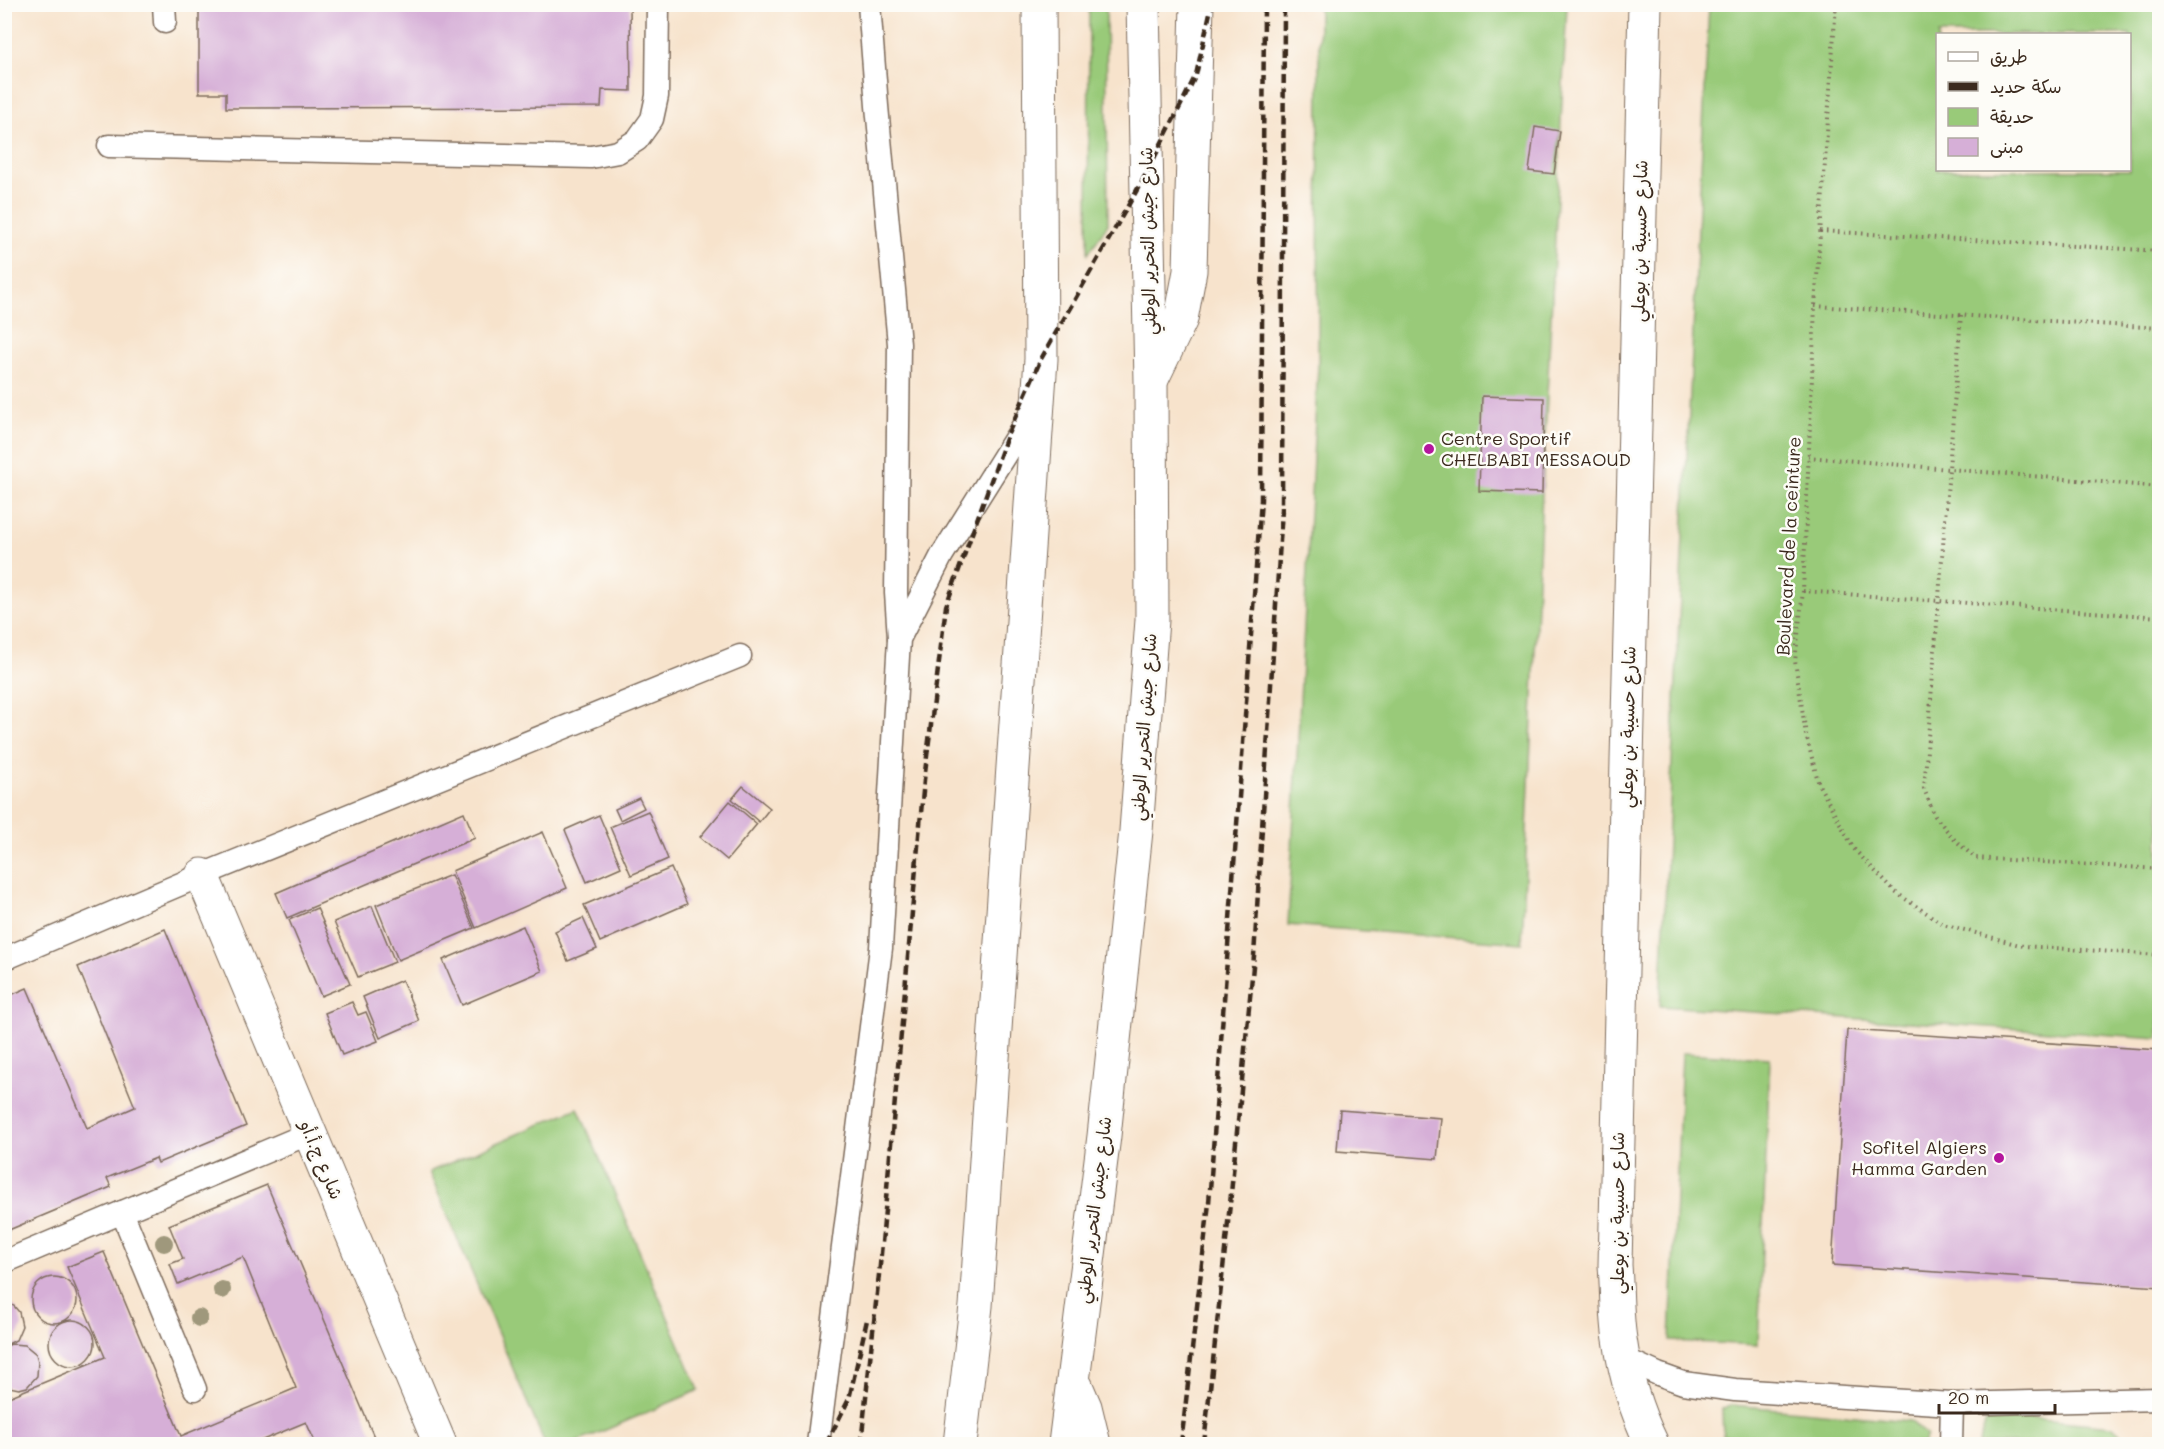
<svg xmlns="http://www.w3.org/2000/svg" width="2164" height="1449" font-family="Mali,'Playpen Sans Arabic',sans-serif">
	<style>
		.green { fill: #99ca79; stroke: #6a7a4c; stroke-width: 1.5; fill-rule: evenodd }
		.building { fill: #d6afd7 }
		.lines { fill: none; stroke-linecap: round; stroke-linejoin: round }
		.service-casing { stroke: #7d6b5b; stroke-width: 25 }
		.minor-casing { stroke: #7d6b5b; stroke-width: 35 }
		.primary-casing { stroke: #7d6b5b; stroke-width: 35 }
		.motorway-casing { stroke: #7d6b5b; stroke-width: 35 }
		.path { stroke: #7d6b5b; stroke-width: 4; stroke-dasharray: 1.5 4.5; stroke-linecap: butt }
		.service { stroke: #fff; stroke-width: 22 }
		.minor { stroke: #fff; stroke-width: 33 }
		.primary { stroke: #fff; stroke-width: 33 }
		.motorway { stroke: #fff; stroke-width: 33 }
		.rail { stroke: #3b2a1e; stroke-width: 4.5; stroke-dasharray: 9 4.5; stroke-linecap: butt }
		.tree { fill: #9f987b }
		.poi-dot { fill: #b5179e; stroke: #fdfcf7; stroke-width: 2 }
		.labels { text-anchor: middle; stroke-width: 5; stroke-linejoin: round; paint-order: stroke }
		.street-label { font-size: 18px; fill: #3b2a1e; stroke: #fdfcf7 }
		.poi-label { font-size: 18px; fill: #3b2a1e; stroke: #fdfcf7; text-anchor: start }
	</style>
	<rect width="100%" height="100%" fill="#fdfcf7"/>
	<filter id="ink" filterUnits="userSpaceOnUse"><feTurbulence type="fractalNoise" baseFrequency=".0167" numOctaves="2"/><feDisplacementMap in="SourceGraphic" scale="12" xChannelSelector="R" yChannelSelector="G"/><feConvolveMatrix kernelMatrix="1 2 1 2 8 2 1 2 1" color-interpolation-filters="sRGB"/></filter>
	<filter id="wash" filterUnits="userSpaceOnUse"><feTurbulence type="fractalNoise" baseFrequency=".008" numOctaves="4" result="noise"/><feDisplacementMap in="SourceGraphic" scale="24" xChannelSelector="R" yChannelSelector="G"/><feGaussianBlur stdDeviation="1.35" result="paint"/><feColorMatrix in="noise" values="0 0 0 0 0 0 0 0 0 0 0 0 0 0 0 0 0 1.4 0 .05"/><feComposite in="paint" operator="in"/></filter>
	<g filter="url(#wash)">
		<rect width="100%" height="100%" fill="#f7e3cc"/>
		<!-- green -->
		<g class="green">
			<path d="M1089 5H1106L1108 224 1088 254Z"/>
			<path d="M1319 5H1567L1542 493 1522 943 1288 925 1318 365Z"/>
			<path d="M1709 5H2159V1038L1660 1006ZM2130 34V170H1938V34Z"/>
			<path d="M1682 1053 1770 1058 1758 1345 1670 1341Z"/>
			<path d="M578 1108 699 1390 573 1444H545L429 1172Z"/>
			<path d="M1732 1405 1910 1421 1927 1435 1923 1444H1837L1723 1436 1722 1409Z"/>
			<path d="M2001 1415 2112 1426 2130 1444H1978L1986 1422Z"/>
		</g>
		<g id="blocks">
			<!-- building -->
			<g class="building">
				<path d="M199 4H630L631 91 602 90 601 107 226 108V93H199Z"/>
				<path d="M1535 127 1560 131 1554 174 1529 171Z"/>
				<path d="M1482 396 1544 398 1542 493 1479 491Z"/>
				<path d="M743 786 770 808 759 822 732 799Z"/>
				<path d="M639 798 644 808 620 820 615 809Z"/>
				<path d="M730 801 757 824 727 860 700 837Z"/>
				<path d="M648 811 668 859 631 875 610 827Z"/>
				<path d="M464 812 475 838 287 918 276 893Z"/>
				<path d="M599 815 621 867 587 882 565 830Z"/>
				<path d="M543 832 567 888 476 928 452 871Z"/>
				<path d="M671 868 687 904 600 942 584 905Z"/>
				<path d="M451 875 474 928 398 960 376 905Z"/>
				<path d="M372 906 395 962 358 977 334 922Z"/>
				<path d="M317 908 350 984 321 996 289 920Z"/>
				<path d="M583 918 597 949 568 961 555 931Z"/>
				<path d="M523 926 542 971 462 1005 443 960Z"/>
				<path d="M165 929 246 1126 158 1163 156 1158 107 1178 111 1187 4 1232V998L27 988 87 1128 135 1107 78 967Z"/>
				<path d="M402 980 419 1021 380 1038 363 997Z"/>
				<path d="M352 1002 358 1015 366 1012 378 1041 342 1055 325 1013Z"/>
				<path d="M1847 1030 2160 1050V1287L1832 1265Z"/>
				<path d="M1340 1110 1441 1118 1437 1159 1337 1151Z"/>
				<path d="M267 1185 377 1444H316L306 1422 253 1444H4V1399L105 1357 67 1267 104 1252 181 1436 296 1388 243 1257 178 1284 170 1264 183 1259 169 1225Z"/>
				<circle cx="54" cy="1300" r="23"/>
				<path d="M4 1301 14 1306 19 1312 22 1326 16 1340 4 1346Z"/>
				<circle cx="72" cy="1343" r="23"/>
				<path d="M11 1344 25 1345 36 1354 38 1361 37 1376 27 1387 19 1389 4 1386V1347Z"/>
			</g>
		</g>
	</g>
	<g filter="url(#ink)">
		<use href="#blocks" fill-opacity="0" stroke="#7d6b5b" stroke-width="1.5"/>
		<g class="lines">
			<!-- service casing -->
			<g class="service-casing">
				<g id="service">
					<path d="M164 4 165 22"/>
					<path d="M869 4 877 106 899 344 896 593 899 638"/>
					<path d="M109 146 591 157 618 152 637 140 652 119 657 96 658 4"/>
					<path d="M4 959 202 875 740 656"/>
					<path d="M122 1212 195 1389"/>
					<path d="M4 1262 310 1133"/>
					<path d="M1623 1358 1658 1374 1683 1383 1735 1390 1952 1404 2160 1399"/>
					<path d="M818 1444 881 948 899 639 942 555 1035 407"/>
					<path d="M1951 1444 1952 1404"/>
				</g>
			</g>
			<!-- minor casing -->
			<g class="minor-casing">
				<path id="minor" d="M202 875 440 1444"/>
			</g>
			<!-- primary casing -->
			<g class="primary-casing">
				<path id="primary" d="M1645 4 1615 1265C1617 1289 1616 1314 1620 1339 1625 1375 1636 1411 1652 1444"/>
			</g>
			<!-- motorway casing -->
			<g class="motorway-casing">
				<g id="motorway">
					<path d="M1153 377 1181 319 1190 271 1197 4"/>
					<path d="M1076 1386 1085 1407 1094 1444"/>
					<path d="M960 1444 976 1306 1041 359 1039 4"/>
					<path d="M1065 1444 1104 1136 1136 831 1152 620 1151 382 1143 4"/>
				</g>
			</g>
			<!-- path -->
			<g class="path">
				<path d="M1836 4 1815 306 1803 591 1795 661 1806 735 1819 785 1854 849 1895 892 1943 924 2023 946 2160 955"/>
				<path d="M1820 231 2160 251"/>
				<path d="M1815 306 2160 328"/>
				<path d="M1961 315 1924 789 1935 816 1953 838 1975 858 2160 869"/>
				<path d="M1808 457 2160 487"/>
				<path d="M1803 591 2160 617"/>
			</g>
			<!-- service -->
			<use href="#service" class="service"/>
			<!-- minor -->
			<use href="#minor" class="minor"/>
			<!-- primary -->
			<use href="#primary" class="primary"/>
			<!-- motorway -->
			<use href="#motorway" class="motorway"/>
			<!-- rail -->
			<g class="rail">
				<path d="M826 1444 849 1399 867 1320"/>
				<path d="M861 1444 880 1265 924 780 946 606 1007 436 1041 359 1146 174 1196 75 1212 4"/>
				<path d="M1181 1444 1209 1203 1261 500 1264 4"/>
				<path d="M1204 1444 1230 1204 1254 956 1282 509 1284 4"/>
			</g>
		</g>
		<!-- trees -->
		<g class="tree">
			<circle cx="164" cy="1243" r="9"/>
			<circle cx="222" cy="1290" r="9"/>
			<circle cx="199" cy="1318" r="9"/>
		</g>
	</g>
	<!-- markers -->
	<g class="poi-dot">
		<circle cx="1429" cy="449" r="6"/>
		<circle cx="1999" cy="1158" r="6"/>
	</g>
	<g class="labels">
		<!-- street labels -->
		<g class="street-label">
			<text transform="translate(1148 241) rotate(-91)" y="6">شارع جيش التحرير الوطني</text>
			<text transform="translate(1640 241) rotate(-89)" y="6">شارع حسيبة بن بوعلي</text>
			<text transform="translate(1789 546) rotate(-87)" y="6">Boulevard de la ceinture</text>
			<text transform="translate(1144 727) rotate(-86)" y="6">شارع جيش التحرير الوطني</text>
			<text transform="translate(1628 727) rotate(-89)" y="6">شارع حسيبة بن بوعلي</text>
			<text transform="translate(321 1160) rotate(67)" y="6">شارع ج.أ.أو</text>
			<text transform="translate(1094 1210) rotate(-83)" y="6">شارع جيش التحرير الوطني</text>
			<text transform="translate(1618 1213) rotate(-90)" y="6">شارع حسيبة بن بوعلي</text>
		</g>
		<!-- poi labels -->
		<g class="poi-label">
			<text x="1441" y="445">Centre Sportif<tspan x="1441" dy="21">CHELBABI MESSAOUD</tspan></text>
			<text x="1987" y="1154" text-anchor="end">Sofitel Algiers<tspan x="1987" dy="21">Hamma Garden</tspan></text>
		</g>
	</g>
	<!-- margin -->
	<rect width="2164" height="1449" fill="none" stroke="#fdfcf7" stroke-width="24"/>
	<!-- legend -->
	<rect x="1936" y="33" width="195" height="138" fill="#fdfcf7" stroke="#afa8a0" stroke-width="1.5"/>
	<rect x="1948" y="52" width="30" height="9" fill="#ffffff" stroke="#afa8a0" stroke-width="1.5"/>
	<text x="1990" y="63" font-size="18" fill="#3b2a1e">طريق</text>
	<rect x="1948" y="82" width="30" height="9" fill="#3b2a1e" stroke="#afa8a0" stroke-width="1.5"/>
	<text x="1990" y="93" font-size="18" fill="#3b2a1e">سكة حديد</text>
	<rect x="1948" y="108" width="30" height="18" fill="#99ca79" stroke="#afa8a0" stroke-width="1.5"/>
	<text x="1990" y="123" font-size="18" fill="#3b2a1e">حديقة</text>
	<rect x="1948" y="138" width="30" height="18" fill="#d6afd7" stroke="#afa8a0" stroke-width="1.5"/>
	<text x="1990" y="153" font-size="18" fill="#3b2a1e">مبنى</text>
	<!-- scale -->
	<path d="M1939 1404v9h116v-9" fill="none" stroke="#3b2a1e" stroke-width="3"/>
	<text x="1948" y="1404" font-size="18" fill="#3b2a1e" stroke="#fdfcf7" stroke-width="4.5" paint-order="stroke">20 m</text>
</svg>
